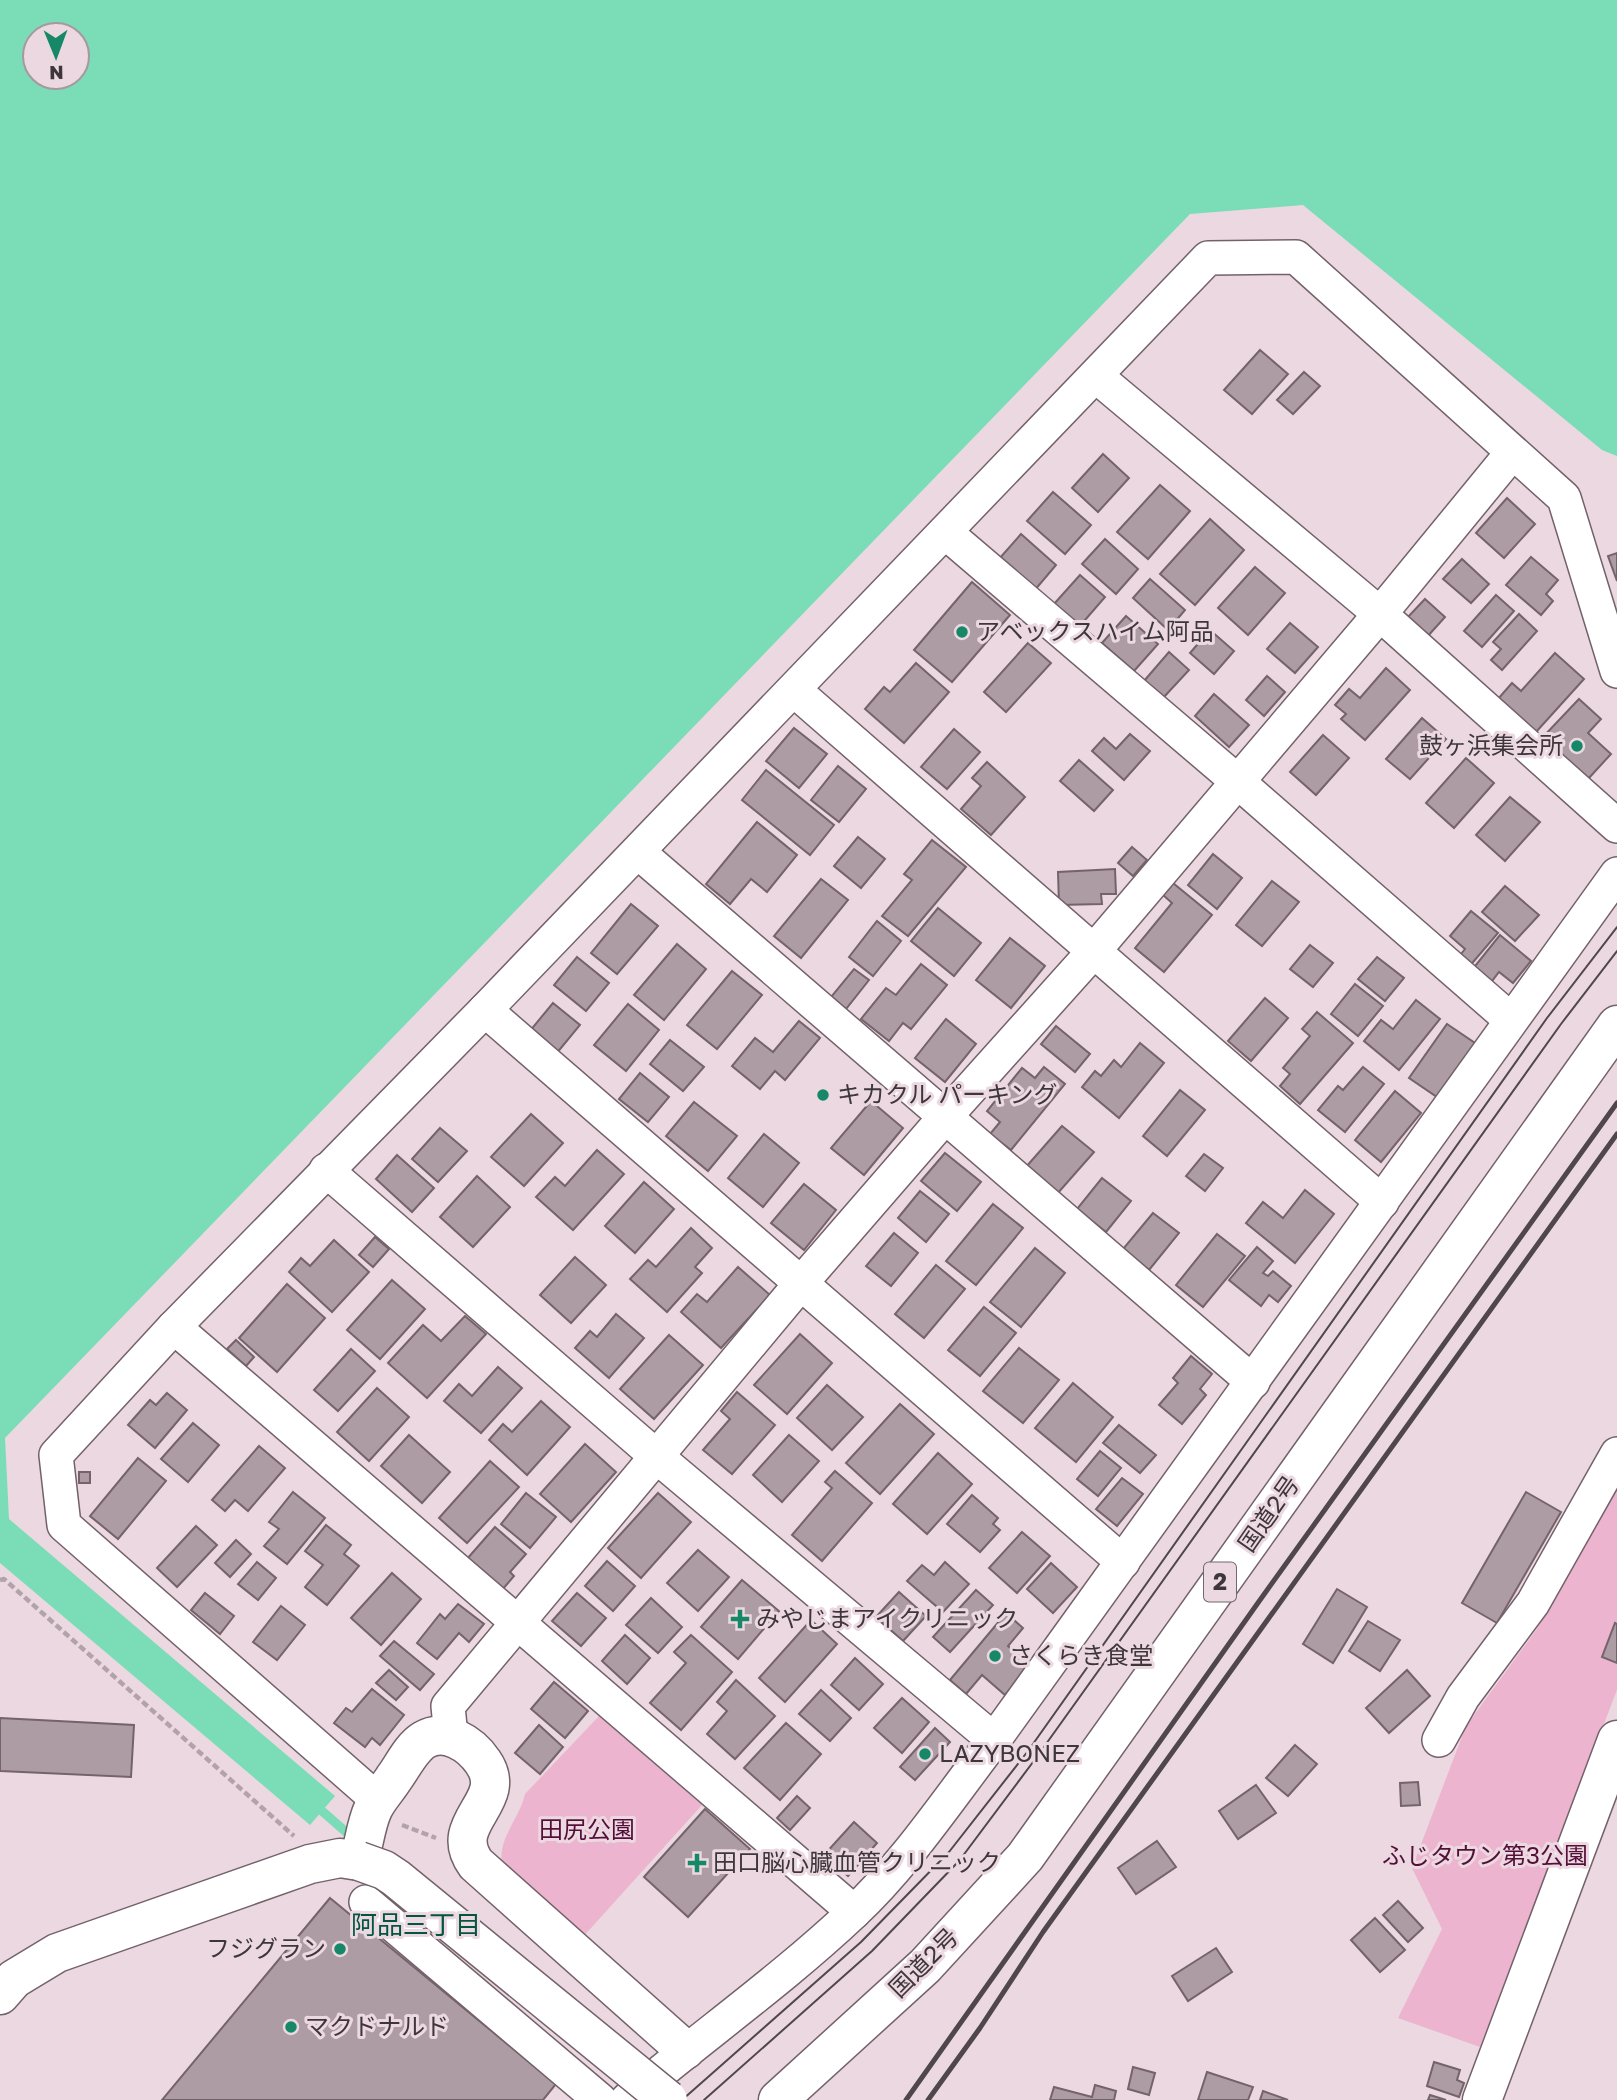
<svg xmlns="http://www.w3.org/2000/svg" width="1617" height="2100" font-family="'Golos Text','Noto Sans JP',sans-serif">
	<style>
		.green { fill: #ecb4cf }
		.water { fill: #7bdcb8; fill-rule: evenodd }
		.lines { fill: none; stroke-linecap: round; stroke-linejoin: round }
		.stream { stroke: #7bdcb8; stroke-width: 9 }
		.building { fill: #ae9ca4; stroke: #74636b; stroke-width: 2 }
		.street-casing { stroke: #73626a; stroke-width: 36 }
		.secondary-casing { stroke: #73626a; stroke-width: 41 }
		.highway-casing { stroke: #73626a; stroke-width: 41 }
		.path { stroke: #b2a3aa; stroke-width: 4.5; stroke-dasharray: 7 3.5; stroke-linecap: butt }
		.street { stroke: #fff; stroke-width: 33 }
		.secondary { stroke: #fff; stroke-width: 38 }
		.highway { stroke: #fff; stroke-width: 38 }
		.tram { stroke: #50474b; stroke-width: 2 }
		.rail { stroke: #50474b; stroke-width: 5 }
		.secondary-bridge-casing { stroke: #73626a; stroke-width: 41; stroke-linecap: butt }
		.secondary-bridge { stroke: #fff; stroke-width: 38 }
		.poi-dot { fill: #168868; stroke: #ecd8e1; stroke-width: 2.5 }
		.labels { text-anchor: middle; stroke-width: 6; stroke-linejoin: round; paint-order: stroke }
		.shield { fill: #ecd8e1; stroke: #72676c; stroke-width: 2 }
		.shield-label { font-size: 23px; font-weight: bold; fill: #3e373a }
		.poi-label { font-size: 24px; fill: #3e373a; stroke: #ecd8e1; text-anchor: start }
		.street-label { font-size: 24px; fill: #3e373a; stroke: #ecd8e1 }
		.park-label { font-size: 24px; fill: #540f39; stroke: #ecd8e1 }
		.neighbourhood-label { font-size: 26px; fill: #035540; stroke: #ecd8e1 }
	</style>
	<rect width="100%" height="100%" fill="#ecd8e1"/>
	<!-- green -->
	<g class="green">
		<path d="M1617 1487V1690L1480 2047 1398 2018 1442 1929 1412 1868 1466 1726 1537 1629Z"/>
		<path d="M599 1716 702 1805 582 1938 503 1869C495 1840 519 1821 525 1794Z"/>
	</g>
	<!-- water -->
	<path class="water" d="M0 0H1617V456L1602 450 1303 205 1190 214 5 1438 9 1519 335 1796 310 1825 0 1563ZM35 35H77V77H35Z"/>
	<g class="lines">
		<!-- stream -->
		<path class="stream" d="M322 1811 354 1839"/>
	</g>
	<!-- building -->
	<g class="building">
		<path d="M1260 350 1288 374 1252 414 1224 390Z"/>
		<path d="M1304 372 1320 386 1293 414 1277 400Z"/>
		<path d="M1103 454 1129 478 1098 512 1072 488Z"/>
		<path d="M1160 485 1190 511 1148 559 1117 532Z"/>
		<path d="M1053 492 1091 525 1065 554 1027 521Z"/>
		<path d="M1507 498 1535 524 1504 558 1476 533Z"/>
		<path d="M1210 519 1244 550 1195 605 1160 574Z"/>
		<path d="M1021 534 1056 565 1034 591 999 559Z"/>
		<path d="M1105 539 1138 569 1116 594 1082 564Z"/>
		<path d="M1617 553V581L1608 556Z"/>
		<path d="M1531 557 1558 580 1546 594 1553 601 1541 615 1506 585Z"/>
		<path d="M1462 559 1489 584 1471 603 1443 579Z"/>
		<path d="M1255 567 1285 593 1248 635 1218 608Z"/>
		<path d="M1080 575 1105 597 1079 627 1054 604Z"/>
		<path d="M1150 579 1185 610 1168 630 1133 598Z"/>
		<path d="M972 582 1010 615 952 682 914 650Z"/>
		<path d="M1496 595 1514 611 1482 647 1464 631Z"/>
		<path d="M1425 599 1445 617 1427 637 1407 618Z"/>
		<path d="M1519 614 1537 631 1502 670 1491 660 1501 649 1493 642Z"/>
		<path d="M1126 616 1158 644 1134 671 1102 643Z"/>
		<path d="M1290 623 1318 647 1295 673 1267 649Z"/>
		<path d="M1210 630 1234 651 1214 674 1190 653Z"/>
		<path d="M1028 643 1051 663 1006 712 984 692Z"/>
		<path d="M1169 652 1189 670 1163 698 1144 681Z"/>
		<path d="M1555 653 1584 679 1536 732 1498 699 1512 683 1521 691Z"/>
		<path d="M916 663 949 692 904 743 865 709 884 687 890 692Z"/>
		<path d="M1386 668 1410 690 1365 740 1341 719 1346 714 1335 705 1349 689 1360 698Z"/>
		<path d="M1267 676 1285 692 1264 716 1246 700Z"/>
		<path d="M1214 694 1249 725 1229 747 1195 716Z"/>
		<path d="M1579 699 1601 719 1588 733 1611 754 1588 779 1542 738Z"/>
		<path d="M1422 718 1446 739 1410 779 1386 759Z"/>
		<path d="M794 728 827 754 799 788 766 761Z"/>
		<path d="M954 729 980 752 947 789 921 767Z"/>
		<path d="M1130 734 1150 751 1124 780 1092 751 1104 738 1116 749Z"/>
		<path d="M1323 735 1349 758 1316 795 1290 772Z"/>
		<path d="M1466 758 1494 783 1454 828 1426 803Z"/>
		<path d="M1079 760 1113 790 1094 811 1060 781Z"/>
		<path d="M987 762 1025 797 991 835 961 809 981 786 972 778Z"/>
		<path d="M838 766 866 789 839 822 811 800Z"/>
		<path d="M766 770 834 825 810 855 742 800Z"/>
		<path d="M1510 797 1540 822 1505 861 1476 835Z"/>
		<path d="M757 822 797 855 767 892 751 879 730 904 706 884Z"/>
		<path d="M858 837 885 859 861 888 834 866Z"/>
		<path d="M932 840 966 867 908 936 882 916 912 880 904 874Z"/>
		<path d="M1132 847 1147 860 1133 876 1118 863Z"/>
		<path d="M1213 854 1242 878 1217 909 1188 885Z"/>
		<path d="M1115 869 1116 894H1101L1102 904 1059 905 1058 872Z"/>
		<path d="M821 879 848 900 801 958 774 936Z"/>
		<path d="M1272 881 1299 902 1262 946 1236 925Z"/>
		<path d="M1173 883 1212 915 1164 972 1135 948 1172 903 1163 895Z"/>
		<path d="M1505 886 1539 915 1515 941 1482 912Z"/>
		<path d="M631 904 658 926 617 974 591 953Z"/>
		<path d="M938 908 981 943 954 976 911 941Z"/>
		<path d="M1471 911 1498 933 1468 968 1457 959 1465 949 1450 936Z"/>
		<path d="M877 921 901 941 873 976 849 957Z"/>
		<path d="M1500 935 1531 961 1513 983 1499 972 1489 985 1471 971Z"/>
		<path d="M1010 938 1045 966 1011 1008 976 980Z"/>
		<path d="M677 944 706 969 664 1020 634 995Z"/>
		<path d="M1310 945 1333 963 1313 987 1290 969Z"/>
		<path d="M577 957 609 983 586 1011 554 985Z"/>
		<path d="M1377 957 1404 978 1385 1001 1358 979Z"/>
		<path d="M921 964 947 985 911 1029 903 1023 889 1041 861 1019 886 988 896 995Z"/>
		<path d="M854 969 869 980 846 1009 831 997Z"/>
		<path d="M732 971 762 995 717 1049 687 1025Z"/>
		<path d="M1355 984 1383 1006 1358 1036 1331 1014Z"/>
		<path d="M1265 998 1288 1018 1251 1061 1228 1041Z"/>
		<path d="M1416 1000 1440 1019 1399 1070 1364 1041 1381 1020 1393 1029Z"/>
		<path d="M553 1003 580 1025 556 1054 529 1032Z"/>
		<path d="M628 1004 659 1030 626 1071 594 1045Z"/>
		<path d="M1317 1012 1353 1043 1300 1104 1280 1086 1290 1074 1283 1068 1310 1036 1302 1029Z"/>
		<path d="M946 1019 976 1044 945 1082 915 1058Z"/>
		<path d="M799 1021 820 1038 785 1080 775 1071 760 1089 732 1066 755 1038 773 1052Z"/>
		<path d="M1447 1024 1475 1043 1437 1097 1409 1078Z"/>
		<path d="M1056 1026 1090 1054 1075 1072 1041 1044Z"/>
		<path d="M670 1040 704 1067 683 1091 650 1064Z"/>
		<path d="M1140 1043 1164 1063 1119 1118 1082 1087 1095 1071 1101 1076 1114 1060 1121 1067Z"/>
		<path d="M1044 1067 1065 1084 1011 1150 990 1134 1000 1122 987 1111 1022 1068 1035 1078Z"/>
		<path d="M1363 1067 1384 1084 1345 1132 1318 1110 1338 1086 1343 1090Z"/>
		<path d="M640 1073 669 1097 648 1122 619 1099Z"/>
		<path d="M1180 1090 1205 1110 1167 1156 1143 1136Z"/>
		<path d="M1395 1091 1421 1113 1381 1162 1355 1140Z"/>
		<path d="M871 1101 903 1128 864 1175 831 1148Z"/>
		<path d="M694 1102 737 1136 708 1171 666 1136Z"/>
		<path d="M531 1114 563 1143 524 1186 491 1157Z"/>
		<path d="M1062 1126 1094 1152 1057 1194 1026 1167Z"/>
		<path d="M440 1128 467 1151 438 1182 412 1159Z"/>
		<path d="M764 1134 799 1163 763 1207 728 1178Z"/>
		<path d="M597 1150 624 1174 573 1230 536 1197 555 1177 565 1186Z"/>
		<path d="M945 1153 981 1182 957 1211 921 1181Z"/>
		<path d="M1204 1154 1223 1168 1205 1191 1186 1176Z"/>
		<path d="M397 1155 434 1188 412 1212 376 1179Z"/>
		<path d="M477 1176 510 1207 473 1247 440 1217Z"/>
		<path d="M1102 1178 1131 1201 1106 1232 1077 1209Z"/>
		<path d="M644 1182 674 1209 635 1253 605 1226Z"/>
		<path d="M804 1184 836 1210 804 1250 771 1223Z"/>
		<path d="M1305 1190 1334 1214 1295 1263 1246 1223 1263 1202 1283 1218Z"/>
		<path d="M920 1191 949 1214 926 1242 898 1218Z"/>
		<path d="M993 1204 1023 1228 976 1285 946 1261Z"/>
		<path d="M1153 1213 1179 1233 1149 1270 1123 1249Z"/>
		<path d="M691 1228 712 1248 695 1267 702 1273 667 1312 630 1279 648 1260 656 1267Z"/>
		<path d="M894 1233 918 1253 891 1286 866 1266Z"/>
		<path d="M1217 1234 1245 1256 1203 1307 1176 1285Z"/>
		<path d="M375 1237 389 1249 373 1267 359 1255Z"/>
		<path d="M334 1240 369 1272 332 1312 289 1272 301 1258 310 1266Z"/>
		<path d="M1257 1247 1273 1261 1263 1273 1268 1276 1273 1271 1291 1286 1278 1302 1269 1295 1261 1306 1229 1280Z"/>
		<path d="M1035 1248 1065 1273 1021 1327 990 1302Z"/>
		<path d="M575 1257 606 1285 571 1323 540 1295Z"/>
		<path d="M936 1265 965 1289 924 1338 895 1314Z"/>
		<path d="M738 1267 770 1295 721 1348 681 1312 697 1294 707 1302Z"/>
		<path d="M392 1280 425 1309 380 1359 347 1330Z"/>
		<path d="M287 1284 325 1318 277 1372 239 1338Z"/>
		<path d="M984 1307 1016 1333 980 1376 948 1350Z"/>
		<path d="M616 1314 644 1338 609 1378 575 1348 590 1331 597 1337Z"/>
		<path d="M465 1316 486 1334 427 1398 388 1363 423 1325 441 1341Z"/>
		<path d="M800 1334 832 1363 787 1414 754 1385Z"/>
		<path d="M669 1335 703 1365 654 1419 620 1389Z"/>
		<path d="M236 1340 254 1357 246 1366 227 1349Z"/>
		<path d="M1019 1348 1059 1380 1023 1423 983 1391Z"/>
		<path d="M351 1349 375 1371 338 1411 314 1390Z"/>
		<path d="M1191 1356 1212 1374 1200 1389 1206 1395 1182 1424 1159 1405 1178 1383 1173 1378Z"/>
		<path d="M498 1367 522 1388 481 1433 444 1401 459 1384 472 1396Z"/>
		<path d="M1073 1383 1113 1417 1076 1462 1035 1428Z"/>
		<path d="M827 1385 863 1417 832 1450 797 1418Z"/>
		<path d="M377 1388 409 1417 369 1461 337 1432Z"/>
		<path d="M737 1392 775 1425 732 1474 703 1450 730 1419 721 1411Z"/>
		<path d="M167 1393 187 1410 155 1448 128 1425 150 1400 156 1405Z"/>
		<path d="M541 1401 570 1427 527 1475 489 1440 503 1424 512 1432Z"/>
		<path d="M900 1404 934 1434 880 1494 846 1463Z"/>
		<path d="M193 1423 219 1445 188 1482 161 1459Z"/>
		<path d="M1119 1425 1156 1455 1140 1473 1103 1443Z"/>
		<path d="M409 1435 450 1472 422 1503 381 1466Z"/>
		<path d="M789 1435 819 1461 782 1502 753 1475Z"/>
		<path d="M585 1444 616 1472 571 1522 540 1494Z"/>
		<path d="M259 1446 285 1468 248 1511 235 1500 225 1511 212 1500Z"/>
		<path d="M1100 1451 1121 1468 1098 1496 1077 1479Z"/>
		<path d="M938 1453 972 1484 927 1534 893 1504Z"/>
		<path d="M138 1458 166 1481 118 1539 90 1516Z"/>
		<path d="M490 1461 519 1487 467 1543 439 1518Z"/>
		<path d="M835 1471 872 1503 822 1561 792 1535 832 1488 825 1482Z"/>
		<rect x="79" y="1472" width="11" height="11"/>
		<path d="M1122 1478 1143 1494 1117 1526 1096 1509Z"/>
		<path d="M293 1492 325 1518 287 1564 264 1546 279 1529 269 1522Z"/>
		<path d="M1526 1492 1561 1512 1497 1623 1462 1603Z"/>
		<path d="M526 1493 556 1517 530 1548 501 1524Z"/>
		<path d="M658 1493 691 1522 641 1578 608 1548Z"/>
		<path d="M972 1495 998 1518 993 1524 1000 1530 980 1552 947 1524Z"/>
		<path d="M326 1525 351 1545 344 1554 359 1566 327 1605 305 1587 323 1565 305 1551Z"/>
		<path d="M196 1526 217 1545 177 1587 157 1568Z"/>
		<path d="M495 1527 526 1554 510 1572 514 1576 502 1590 467 1559Z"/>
		<path d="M1022 1532 1050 1556 1017 1593 989 1568Z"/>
		<path d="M236 1540 251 1554 230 1577 215 1563Z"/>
		<path d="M698 1550 729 1577 698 1611 667 1583Z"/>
		<path d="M607 1561 635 1586 613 1611 585 1586Z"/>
		<path d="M257 1562 276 1578 258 1600 238 1584Z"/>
		<path d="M945 1562 969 1584 943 1612 907 1581 922 1565 934 1575Z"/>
		<path d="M1051 1563 1077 1587 1053 1613 1027 1589Z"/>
		<path d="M392 1573 421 1599 381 1645 351 1618Z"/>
		<path d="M742 1580 779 1611 738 1659 701 1627Z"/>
		<path d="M1337 1589 1367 1607 1333 1663 1303 1644Z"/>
		<path d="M976 1590 993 1605 950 1652 933 1637Z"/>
		<path d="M899 1592 926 1616 903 1641 876 1617Z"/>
		<path d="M205 1593 234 1616 220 1634 191 1610Z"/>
		<path d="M577 1593 606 1618 581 1646 552 1621Z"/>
		<path d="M651 1598 682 1627 658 1653 626 1625Z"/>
		<path d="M458 1604 484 1624 469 1642 459 1633 437 1659 417 1643 440 1614 445 1619Z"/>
		<path d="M281 1606 305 1625 277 1660 253 1642Z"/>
		<path d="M1006 1613 1023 1628 1008 1646 1031 1665 1005 1695 982 1675 966 1694 950 1680Z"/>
		<path d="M811 1620 837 1644 785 1702 759 1678Z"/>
		<path d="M1368 1621 1400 1640 1380 1671 1349 1651Z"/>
		<path d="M1615 1623 1617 1624V1663L1602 1657Z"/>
		<path d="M625 1635 650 1658 627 1684 602 1661Z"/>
		<path d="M691 1635 732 1672 681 1730 650 1703 686 1663 674 1652Z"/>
		<path d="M394 1641 434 1674 420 1690 380 1656Z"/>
		<path d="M855 1658 883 1684 859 1710 831 1685Z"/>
		<path d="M389 1670 408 1687 396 1700 376 1683Z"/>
		<path d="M1407 1670 1430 1696 1389 1733 1366 1708Z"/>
		<path d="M736 1680 775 1716 735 1759 707 1734 727 1711 717 1702Z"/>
		<path d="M554 1682 588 1711 565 1738 531 1709Z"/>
		<path d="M372 1689 404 1715 380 1745 372 1738 365 1747 334 1723 346 1708 352 1712Z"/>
		<path d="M821 1690 851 1718 830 1741 799 1714Z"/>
		<path d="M902 1698 929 1722 902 1753 874 1728Z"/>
		<path d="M0 1718 134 1725 131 1777 0 1771Z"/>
		<path d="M786 1723 821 1754 780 1800 744 1768Z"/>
		<path d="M539 1725 563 1747 540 1774 515 1753Z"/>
		<path d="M935 1728 950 1742 915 1780 900 1767Z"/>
		<path d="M1295 1745 1317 1764 1288 1796 1266 1778Z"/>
		<path d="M1418 1782 1420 1805 1401 1806 1400 1783Z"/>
		<path d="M1256 1785 1276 1813 1238 1839 1219 1811Z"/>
		<path d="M797 1796 810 1808 790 1830 777 1818Z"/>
		<path d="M705 1809 750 1849 688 1917 644 1877Z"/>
		<path d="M854 1822 877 1843 848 1876 824 1855Z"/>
		<path d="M1157 1841 1176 1867 1136 1894 1118 1868Z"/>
		<path d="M330 1898 556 2084 543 2100H162Z"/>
		<path d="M1398 1901 1423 1928 1408 1942 1383 1915Z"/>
		<path d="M1375 1918 1405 1950 1380 1972 1351 1940Z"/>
		<path d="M1216 1948 1232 1972 1188 2001 1172 1976Z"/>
		<path d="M1434 2062 1460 2070 1457 2080 1464 2083 1459 2097 1427 2086Z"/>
		<path d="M1133 2067 1155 2073 1149 2095 1128 2089Z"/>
		<path d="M1207 2072 1253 2087 1248 2100H1198Z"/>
		<path d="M1095 2085 1116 2091 1114 2100H1050L1054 2087 1092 2097Z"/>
		<path d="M1263 2091 1288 2100H1260Z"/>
		<path d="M1430 2095 1446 2100H1428Z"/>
	</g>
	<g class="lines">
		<!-- street casing -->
		<g class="street-casing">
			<g id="street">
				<path d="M1096 376 1380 614 1617 826"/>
				<path d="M945 532 1237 781 1511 1020"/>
				<path d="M794 690 1382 1202"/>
				<path d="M638 852 1253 1382"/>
				<path d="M485 1010 1123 1562"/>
				<path d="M326 1170 656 1456 994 1740"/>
				<path d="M174 1327 854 1912"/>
				<path d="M451 1737 448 1706 802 1282 945 1117 1093 952 1380 614 1512 453"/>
				<path d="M1439 1740 1463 1697 1533 1603 1617 1454"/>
				<path d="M379 1801 64 1525 56 1455 174 1327 485 1010 1208 258 1296 257 1564 498 1617 671"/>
				<path d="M366 1902 600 2100"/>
				<path d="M627 2100C701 2037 782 1980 853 1913 905 1865 950 1797 994 1740L1617 874"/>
			</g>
		</g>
		<!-- secondary casing -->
		<g class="secondary-casing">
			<g id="secondary">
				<path d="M0 1995 14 1979 57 1953 310 1864 340 1858 359 1861C364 1844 366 1824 373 1809 378 1798 388 1788 394 1778 403 1766 411 1748 424 1740 445 1727 471 1744 483 1762 511 1802 445 1822 476 1864L685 2050"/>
				<path d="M1482 2100 1617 1740"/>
			</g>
		</g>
		<!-- highway casing -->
		<g class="highway-casing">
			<path id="highway" d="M778 2100 925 1966 1025 1857 1617 1025"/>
		</g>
		<!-- path -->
		<g class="path">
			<path d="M0 1580 4 1579 294 1836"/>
			<path d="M402 1825 436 1838"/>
		</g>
		<!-- street -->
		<use href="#street" class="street"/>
		<!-- secondary -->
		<use href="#secondary" class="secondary"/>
		<!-- highway -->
		<use href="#highway" class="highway"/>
		<!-- tram -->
		<g class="tram">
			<path d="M682 2100 861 1942 949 1852 1028 1751 1547 1018 1617 927"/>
			<path d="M704 2100 872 1951 959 1861 1036 1758 1561 1024 1617 951"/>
		</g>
		<!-- rail -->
		<g class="rail">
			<path d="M906 2100 1260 1600 1617 1103"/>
			<path d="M928 2100 980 2028 1043 1932 1617 1134"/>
		</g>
		<!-- secondary-bridge casing -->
		<g class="secondary-bridge-casing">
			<path id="secondary-bridge" d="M359 1861 384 1870 396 1878 668 2100"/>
		</g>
		<!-- secondary-bridge -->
		<use href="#secondary-bridge" class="secondary-bridge"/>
	</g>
	<!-- markers -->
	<g class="poi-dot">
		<circle cx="962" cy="632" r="7"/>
		<circle cx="1577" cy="746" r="7"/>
		<circle cx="823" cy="1095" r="7"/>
		<path d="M736.5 1608.5h7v7h7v7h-7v7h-7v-7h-7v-7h7z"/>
		<circle cx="995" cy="1656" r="7"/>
		<circle cx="925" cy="1754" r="7"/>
		<path d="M693.5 1852.5h7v7h7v7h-7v7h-7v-7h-7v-7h7z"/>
		<circle cx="340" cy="1949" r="7"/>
		<circle cx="291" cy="2027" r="7"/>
	</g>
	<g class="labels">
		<!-- shield labels -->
		<rect class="shield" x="1204" y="1562.5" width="32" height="39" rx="5"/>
		<g class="shield-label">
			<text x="1220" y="1590">2</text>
		</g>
		<!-- poi labels -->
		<g class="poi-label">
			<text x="976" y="640">アベックスハイム阿品</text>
			<text x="1563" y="754" text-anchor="end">鼓ヶ浜集会所</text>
			<text x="837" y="1103">キカクル パーキング</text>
			<text x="756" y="1627">みやじまアイクリニック</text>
			<text x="1009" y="1664">さくらき食堂</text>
			<text x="939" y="1762">LAZYBONEZ</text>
			<text x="713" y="1871">田口脳心臓血管クリニック</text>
			<text x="326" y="1957" text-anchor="end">フジグラン</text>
			<text x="305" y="2035">マクドナルド</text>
		</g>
		<!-- street labels -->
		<g class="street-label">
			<text transform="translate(1269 1514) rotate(-55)" y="8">国道2号</text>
			<text transform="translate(924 1963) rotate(-45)" y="8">国道2号</text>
		</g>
		<!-- park labels -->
		<g class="park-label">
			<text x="587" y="1838">田尻公園</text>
			<text x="1485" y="1864">ふじタウン第3公園</text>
		</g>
		<!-- neighbourhood labels -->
		<g class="neighbourhood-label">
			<text x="416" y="1934">阿品三丁目</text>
		</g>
	</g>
	<!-- north arrow -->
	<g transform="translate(56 56) rotate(179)"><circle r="33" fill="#ecd8e1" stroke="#a6989e" stroke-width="2"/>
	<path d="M0-5L12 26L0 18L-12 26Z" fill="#168868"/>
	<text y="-10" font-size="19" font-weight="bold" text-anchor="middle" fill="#3e373a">N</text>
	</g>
</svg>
